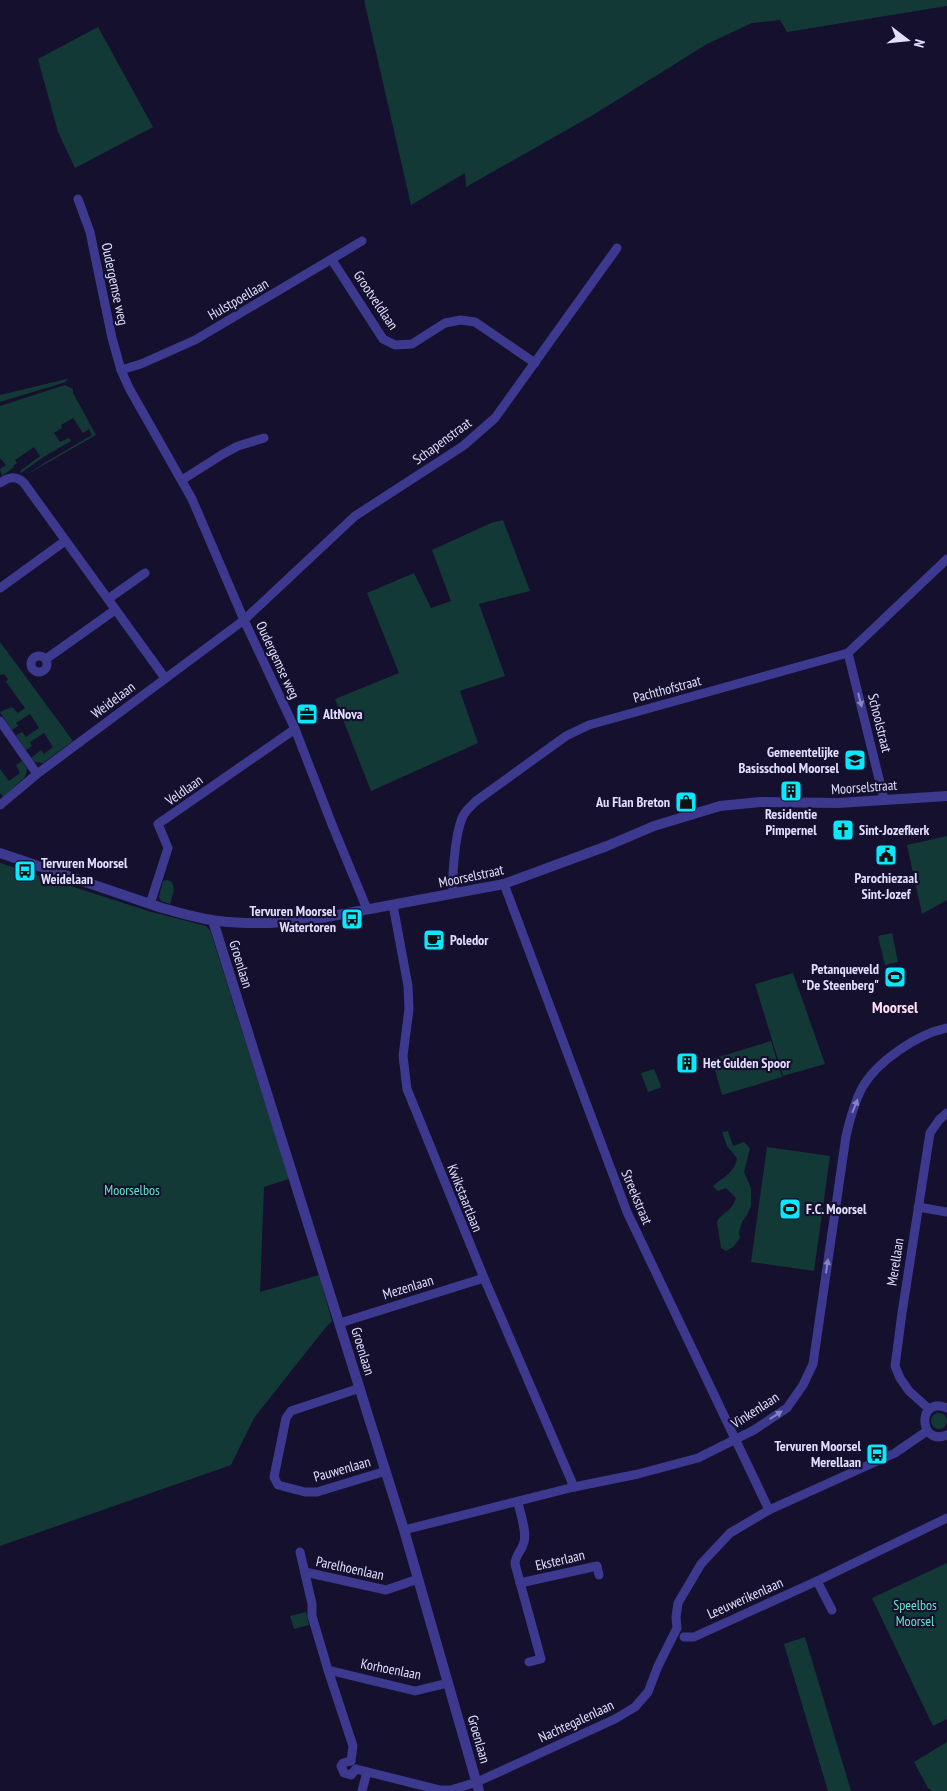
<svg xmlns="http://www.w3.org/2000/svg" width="947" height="1791" font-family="'PT Sans Narrow',sans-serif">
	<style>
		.green { fill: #133937 }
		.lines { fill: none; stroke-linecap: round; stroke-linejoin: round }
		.minor { stroke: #3c398f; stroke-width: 9 }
		.tertiary { stroke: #3c398f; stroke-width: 10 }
		.oneway { fill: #8683c1 }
		.labels { text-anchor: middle; stroke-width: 4.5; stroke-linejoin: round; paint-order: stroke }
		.street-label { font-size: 14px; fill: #e1deff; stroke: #15102e }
		.poi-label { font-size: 14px; font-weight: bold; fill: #e1deff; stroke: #15102e; text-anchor: start }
		.park-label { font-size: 14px; fill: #61e7c5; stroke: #15102e }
		.quarter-label { font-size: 16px; font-weight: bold; fill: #ffe0f4; stroke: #15102e }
	</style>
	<rect width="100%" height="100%" fill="#15102e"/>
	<!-- green -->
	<g class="green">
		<path d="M364 0H947V6L787 32 780 20 752 23 707 44 593 115 466 187 465 173 411 205Z"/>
		<path d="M98 27 153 127 75 168 58 132 38 59Z"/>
		<path d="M67 379 66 382 0 402V395Z"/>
		<path d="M65 385 73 389V393L96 435 26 475 46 462 92 435 89 429 83 433 73 418 61 425 62 428 54 433 60 442 69 438 71 441 45 456 21 473 20 471 40 456 34 447 15 460 17 463 13 466 14 467 2 476 0 469 6 465 0 458V406Z"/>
		<path d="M503 520 530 591 479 604 505 676 460 691 478 743 371 791 335 699 399 673 367 593 414 573 431 608 451 601 432 550 491 523Z"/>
		<path d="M0 642 73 741 43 763 35 762 31 758 41 750 44 754 53 747 44 733 30 742 32 746 26 750 16 735 22 732 26 737 39 728 30 714 16 723 18 726 12 730 0 712 12 707 18 713 25 708 6 682 8 679 4 674 0 675Z"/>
		<path d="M22 761 27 769 25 777 3 797 0 793V769L9 781 20 773 16 765Z"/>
		<path d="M947 836V900L922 914 907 845Z"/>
		<path d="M0 863 148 911 206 926 210 930 289 1179 264 1187 260 1292 319 1275 332 1321 326 1327 254 1418 231 1465 0 1546Z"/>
		<path d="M167 880 172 882 174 890 170 904 161 901 159 897 163 881Z"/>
		<path d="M892 933 898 962 885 965 878 936Z"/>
		<path d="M900 968 903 984 890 986 886 971Z"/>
		<path d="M793 973 825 1064 783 1076 755 984Z"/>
		<path d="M771 1041 782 1077 722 1095 712 1059Z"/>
		<path d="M654 1069 661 1086 660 1088 648 1092 641 1073Z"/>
		<path d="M728 1131 733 1146 744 1142 750 1148 744 1172 751 1188V1206L747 1215 742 1222 739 1232 740 1238 733 1247 726 1251 721 1248 717 1222C723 1211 731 1213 736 1198L726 1188 718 1191 713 1186C723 1177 735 1173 737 1158L727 1146 722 1132Z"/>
		<path d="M767 1147 830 1156 814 1271 751 1262Z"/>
		<circle cx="939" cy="1421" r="8"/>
		<path d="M947 1563V1719L933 1726 872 1598Z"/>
		<path d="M306 1612 309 1625 294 1629 290 1616Z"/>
		<path d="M805 1637 851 1791H828L784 1644Z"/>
		<path d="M947 1742V1791H932L928 1788 914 1762Z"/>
	</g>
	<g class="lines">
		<!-- minor -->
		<g class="minor">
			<path d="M78 199 90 232 112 338 121 370 129 388 192 499 244 620 295 729 333 827 367 909"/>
			<path d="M332 260 383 339 395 345 412 344 445 323 461 320 475 322 535 363"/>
			<path d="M121 370 141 364 195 340 362 241"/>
			<path d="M182 480 223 454 238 446 264 438"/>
			<path d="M0 483C9 477 16 475 24 483L165 678"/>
			<path d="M0 588 65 541"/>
			<path d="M108 599 145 573"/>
			<path d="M848 653 884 799"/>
			<circle cx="39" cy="664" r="8"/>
			<path d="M46 659 115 610"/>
			<path d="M0 721 37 774"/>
			<path d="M0 805 37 774 244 620 355 516 463 446 495 418 617 248"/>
			<path d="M504 884 627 1212 769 1510"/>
			<path d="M453 894C452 875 455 833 463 816 466 810 471 806 476 801L566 736 589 725 848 653 947 559"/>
			<path d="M150 904 168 848 158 824 295 729"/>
			<path d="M393 905 408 986 409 1009 403 1056 407 1089 484 1278 574 1487"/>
			<path d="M918 1207 947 1212"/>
			<path d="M340 1323 484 1278"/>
			<path d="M360 1388 291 1411 286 1418 274 1477 278 1485 305 1492H317L386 1471"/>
			<path d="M947 1408C917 1395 918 1447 947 1435"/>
			<path d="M929 1409 909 1391 900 1378 895 1366 902 1313 930 1133 939 1120 947 1113"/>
			<path d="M518 1502C520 1514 527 1530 524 1542 522 1551 515 1555 515 1564L541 1659 529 1662"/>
			<path d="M404 1530 574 1487 638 1474 698 1458 754 1430 787 1408 803 1385 813 1364 846 1136C850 1119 854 1103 862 1088 877 1061 918 1034 947 1028"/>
			<path d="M300 1552 312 1604V1616L328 1670 415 1691 448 1683"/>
			<path d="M305 1572 386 1590 418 1579"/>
			<path d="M817 1581 832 1610"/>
			<path d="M520 1583 597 1566 599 1575"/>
			<path d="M684 1637H694L817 1581 947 1518"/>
			<path d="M328 1670 353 1746 351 1761"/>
			<path d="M351 1761 343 1763 341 1766 344 1773 351 1775 356 1769"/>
			<path d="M356 1769 440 1790H451L477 1782 615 1719 635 1707 648 1692 658 1666 677 1628 676 1617 678 1603 701 1564 730 1533 769 1510 895 1453 927 1431"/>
			<path d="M362 1791 367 1772"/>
		</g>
		<!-- tertiary -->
		<g class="tertiary">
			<path d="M0 853 162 908C181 913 200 919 219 921 251 925 284 923 316 919L504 884 607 846 654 826 720 806 760 802 838 803 947 796"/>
			<path d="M213 921 404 1530 479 1791"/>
		</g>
	</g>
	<!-- one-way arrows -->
	<defs><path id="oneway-solid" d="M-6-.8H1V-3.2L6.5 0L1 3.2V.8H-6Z" transform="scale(1.25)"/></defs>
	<g class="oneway">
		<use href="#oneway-solid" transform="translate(860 700) rotate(76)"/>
		<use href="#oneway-solid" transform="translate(855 1106) rotate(-68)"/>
		<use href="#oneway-solid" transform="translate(827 1266) rotate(-82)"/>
		<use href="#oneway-solid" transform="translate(776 1415) rotate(-33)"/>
	</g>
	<!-- icons -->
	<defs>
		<g id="office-square" transform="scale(1.125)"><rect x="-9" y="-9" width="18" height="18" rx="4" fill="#0ae8ff" stroke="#15102e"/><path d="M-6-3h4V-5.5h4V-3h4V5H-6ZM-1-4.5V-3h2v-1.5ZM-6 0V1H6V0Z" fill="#111"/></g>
		<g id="school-square" transform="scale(1.125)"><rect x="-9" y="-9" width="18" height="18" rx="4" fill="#0ae8ff" stroke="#15102e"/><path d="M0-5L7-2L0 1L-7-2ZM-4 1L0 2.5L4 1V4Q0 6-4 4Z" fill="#111"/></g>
		<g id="building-square" transform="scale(1.125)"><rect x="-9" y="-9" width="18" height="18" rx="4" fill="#0ae8ff" stroke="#15102e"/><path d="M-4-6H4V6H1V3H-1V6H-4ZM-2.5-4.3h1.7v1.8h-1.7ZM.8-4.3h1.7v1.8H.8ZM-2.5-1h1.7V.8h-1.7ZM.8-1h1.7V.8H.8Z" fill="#111"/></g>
		<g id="shop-square" transform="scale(1.125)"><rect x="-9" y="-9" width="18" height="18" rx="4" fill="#0ae8ff" stroke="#15102e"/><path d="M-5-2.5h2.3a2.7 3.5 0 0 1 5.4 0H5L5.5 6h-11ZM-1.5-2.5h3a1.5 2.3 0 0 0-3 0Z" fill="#111"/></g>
		<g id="church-square" transform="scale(1.125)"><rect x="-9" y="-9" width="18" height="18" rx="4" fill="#0ae8ff" stroke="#15102e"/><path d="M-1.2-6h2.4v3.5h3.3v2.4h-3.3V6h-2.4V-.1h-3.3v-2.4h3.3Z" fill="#111"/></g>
		<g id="civic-square" transform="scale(1.125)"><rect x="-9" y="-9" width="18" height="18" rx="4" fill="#0ae8ff" stroke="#15102e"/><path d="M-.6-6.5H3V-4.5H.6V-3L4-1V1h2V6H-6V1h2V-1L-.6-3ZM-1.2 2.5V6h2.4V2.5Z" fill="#111"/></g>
		<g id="bus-square" transform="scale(1.125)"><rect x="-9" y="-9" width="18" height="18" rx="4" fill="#0ae8ff" stroke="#15102e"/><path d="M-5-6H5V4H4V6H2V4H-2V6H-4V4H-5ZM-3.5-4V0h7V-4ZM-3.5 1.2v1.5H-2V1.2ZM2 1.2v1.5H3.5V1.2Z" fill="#111"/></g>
		<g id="cafe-square" transform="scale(1.125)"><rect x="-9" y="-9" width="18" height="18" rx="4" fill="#0ae8ff" stroke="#15102e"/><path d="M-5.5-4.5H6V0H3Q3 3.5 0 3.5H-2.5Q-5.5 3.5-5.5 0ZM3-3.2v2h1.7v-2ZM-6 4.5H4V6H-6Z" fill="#111"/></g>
		<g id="stadium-square" transform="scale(1.125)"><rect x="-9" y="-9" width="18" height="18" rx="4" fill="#0ae8ff" stroke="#15102e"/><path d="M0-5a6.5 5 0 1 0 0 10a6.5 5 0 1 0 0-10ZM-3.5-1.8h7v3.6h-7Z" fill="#111"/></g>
	</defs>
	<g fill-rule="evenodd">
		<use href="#office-square" x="307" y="714"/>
		<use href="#school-square" x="855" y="760"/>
		<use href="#building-square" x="791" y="791"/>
		<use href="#shop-square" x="686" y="802"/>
		<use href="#church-square" x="843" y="830"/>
		<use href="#civic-square" x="886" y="855"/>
		<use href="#bus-square" x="25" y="871"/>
		<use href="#bus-square" x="352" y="919"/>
		<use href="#cafe-square" x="434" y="940"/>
		<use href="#stadium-square" x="895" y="977"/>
		<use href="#building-square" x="687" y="1063"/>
		<use href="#stadium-square" x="790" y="1209"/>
		<use href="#bus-square" x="877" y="1454"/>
	</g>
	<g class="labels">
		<!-- street labels -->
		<g class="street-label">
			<text transform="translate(115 284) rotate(78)" y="5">Oudergemse weg</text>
			<text transform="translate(238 299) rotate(-30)" y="5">Hulstpoellaan</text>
			<text transform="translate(376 300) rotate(56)" y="5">Grootveldlaan</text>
			<text transform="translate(442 441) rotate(-36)" y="5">Schapenstraat</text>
			<text transform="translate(278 660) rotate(65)" y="5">Oudergemse weg</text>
			<text transform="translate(667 689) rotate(-15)" y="5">Pachthofstraat</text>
			<text transform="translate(113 700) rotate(-37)" y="5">Weidelaan</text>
			<text transform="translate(880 723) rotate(76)" y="5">Schoolstraat</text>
			<text transform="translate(864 787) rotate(-4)" y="5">Moorselstraat</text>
			<text transform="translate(184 790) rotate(-35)" y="5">Veldlaan</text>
			<text transform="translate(471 876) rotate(-12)" y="5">Moorselstraat</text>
			<text transform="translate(241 964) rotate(73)" y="5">Groenlaan</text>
			<text transform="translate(637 1197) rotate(67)" y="5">Streekstraat</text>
			<text transform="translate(465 1198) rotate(68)" y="5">Kwikstaartlaan</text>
			<text transform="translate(895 1262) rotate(-81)" y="5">Merellaan</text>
			<text transform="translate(408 1287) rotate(-17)" y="5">Mezenlaan</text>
			<text transform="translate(363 1351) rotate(73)" y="5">Groenlaan</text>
			<text transform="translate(755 1410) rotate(-33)" y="5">Vinkenlaan</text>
			<text transform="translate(342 1469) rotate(-16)" y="5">Pauwenlaan</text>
			<text transform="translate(560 1560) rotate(-13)" y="5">Eksterlaan</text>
			<text transform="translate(350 1568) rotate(12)" y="5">Parelhoenlaan</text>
			<text transform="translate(745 1598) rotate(-24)" y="5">Leeuwerikenlaan</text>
			<text transform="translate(391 1669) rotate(11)" y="5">Korhoenlaan</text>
			<text transform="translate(576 1721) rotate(-25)" y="5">Nachtegalenlaan</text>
			<text transform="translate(479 1739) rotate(74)" y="5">Groenlaan</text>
		</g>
		<!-- poi labels -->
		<g class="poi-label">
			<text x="323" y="719">AltNova</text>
			<text x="839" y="757" text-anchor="end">Gemeentelijke<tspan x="839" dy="16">Basisschool Moorsel</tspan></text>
			<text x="670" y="807" text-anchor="end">Au Flan Breton</text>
			<text x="791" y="819" text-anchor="middle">Residentie<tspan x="791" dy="16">Pimpernel</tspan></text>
			<text x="859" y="835">Sint-Jozefkerk</text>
			<text x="41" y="868">Tervuren Moorsel<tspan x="41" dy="16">Weidelaan</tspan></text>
			<text x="886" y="883" text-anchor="middle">Parochiezaal<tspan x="886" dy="16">Sint-Jozef</tspan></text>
			<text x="336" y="916" text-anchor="end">Tervuren Moorsel<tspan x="336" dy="16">Watertoren</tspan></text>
			<text x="450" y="945">Poledor</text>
			<text x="879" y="974" text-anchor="end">Petanqueveld<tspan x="879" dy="16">"De Steenberg"</tspan></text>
			<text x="703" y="1068">Het Gulden Spoor</text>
			<text x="806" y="1214">F.C. Moorsel</text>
			<text x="861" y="1451" text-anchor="end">Tervuren Moorsel<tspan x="861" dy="16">Merellaan</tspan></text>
		</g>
		<!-- park labels -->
		<g class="park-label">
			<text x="132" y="1195">Moorselbos</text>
			<text x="915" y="1610">Speelbos<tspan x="915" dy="16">Moorsel</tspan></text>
		</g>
		<!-- quarter labels -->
		<g class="quarter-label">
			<text x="895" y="1013">Moorsel</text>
		</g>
	</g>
	<!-- north arrow -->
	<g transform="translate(907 40) rotate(106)" stroke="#15102e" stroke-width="4" paint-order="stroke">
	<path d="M0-4L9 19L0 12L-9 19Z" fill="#e1deff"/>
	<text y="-8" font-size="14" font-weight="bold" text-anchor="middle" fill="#e1deff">N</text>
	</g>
</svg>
